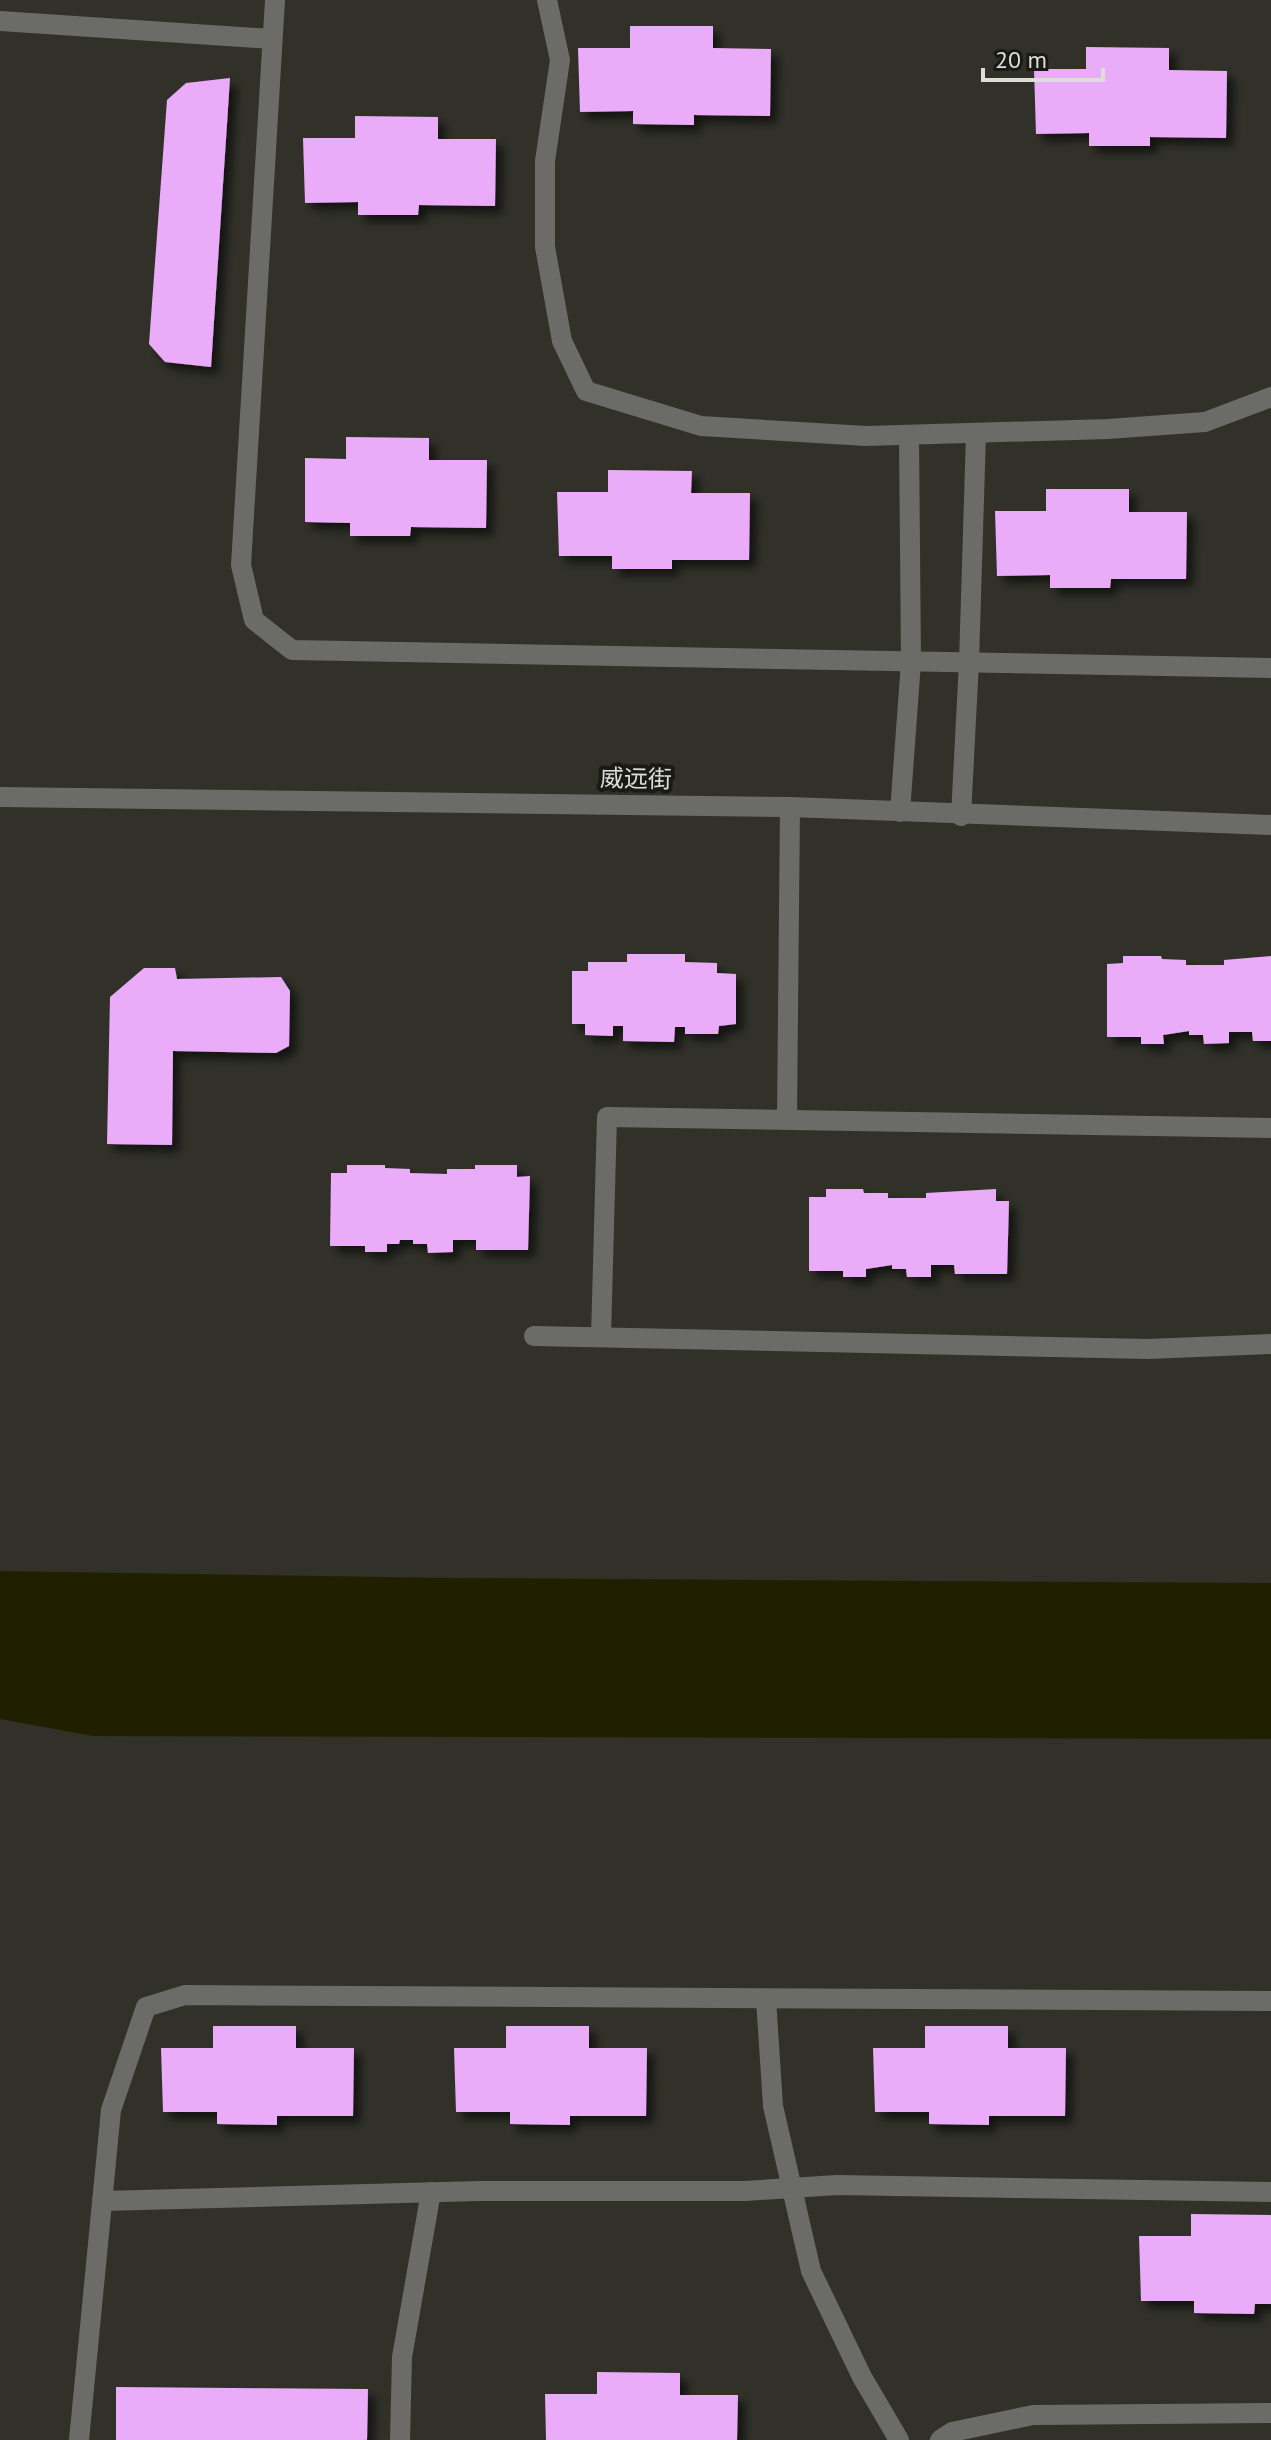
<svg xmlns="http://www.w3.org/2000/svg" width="1271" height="2440" font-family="'PT Sans','Noto Sans SC',sans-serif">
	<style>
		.water { fill: #202001 }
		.building { fill: #eaacf8; filter: url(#shadow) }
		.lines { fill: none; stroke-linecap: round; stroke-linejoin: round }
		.minor { stroke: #6b6b68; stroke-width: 20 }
		.tertiary { stroke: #6b6b68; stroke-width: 20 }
		.labels { text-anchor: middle; stroke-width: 8; stroke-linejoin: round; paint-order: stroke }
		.street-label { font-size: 24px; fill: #deded9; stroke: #191916 }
	</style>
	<defs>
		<filter id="shadow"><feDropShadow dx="7" dy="7" stdDeviation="4" flood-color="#0009"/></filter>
	</defs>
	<rect width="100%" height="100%" fill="#31312a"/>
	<!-- water -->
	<path class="water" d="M0 1571 452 1578 1271 1583V1739L93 1736 0 1719Z"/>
	<!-- building -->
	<g class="building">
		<path d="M630 26H713V48L771 49 770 116 694 115V125L633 124V111L580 112 578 48H630Z"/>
		<path d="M1086 47 1169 48V70L1227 71 1226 138 1150 137V146H1089V133L1036 134 1034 69H1086Z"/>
		<path d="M230 78 211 367 165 362 149 344 167 100 186 83Z"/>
		<path d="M355 116 438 117V139H496L495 206 419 205 418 215H358V202L305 203 303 138H355Z"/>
		<path d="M346 437 429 438V460H487L486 528 411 527 410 536H350V523L305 522V458L346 459Z"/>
		<path d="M608 470 692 471 691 493H750L749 560H672V569H612V556H559L557 492H608Z"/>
		<path d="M1046 489H1129V512H1187L1186 579H1111L1110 588H1050V575L997 576 995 511H1046Z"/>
		<path d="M627 954H685V962L717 963V973L736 974V1024L719 1026 718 1034H685V1027H675L674 1042 623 1041V1026H613V1036L585 1035V1024H572V971H588V962H627Z"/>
		<path d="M1123 956H1161L1162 959 1186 960V965H1224V960L1271 956V1041H1253L1252 1032H1229V1043L1204 1044 1203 1035H1189V1031L1163 1035 1164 1044H1141V1037H1107V964L1123 963Z"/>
		<path d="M144 968H175L177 979 281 977 290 991 289 1046 276 1053 173 1051 172 1145 107 1144 110 997Z"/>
		<path d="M347 1165H385V1168L410 1169V1173L447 1174V1169H475V1165H517V1177L530 1176 528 1250H476V1240H453V1252L428 1253 427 1244H413V1240H400L399 1244H387V1252H365V1246H330L331 1173H347Z"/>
		<path d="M826 1189H863L864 1193H888V1198H926V1193L996 1189V1201H1009L1007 1274H955L954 1265H931V1277H907L906 1269H892V1265L866 1269V1277H843V1271H809V1197H826Z"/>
		<path d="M213 2026H296V2048H354L353 2116H277V2125L217 2124V2112H163L161 2048H213Z"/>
		<path d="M506 2026H589V2048H647L646 2116H570V2125L510 2124V2112H456L454 2048H506Z"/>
		<path d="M925 2026H1008V2048H1066L1065 2116H989V2125L929 2124V2112H875L873 2048H925Z"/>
		<path d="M1191 2214 1271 2215V2304H1255L1254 2314 1194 2313V2301H1141L1139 2236H1191Z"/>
		<path d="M597 2372 680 2373V2395H738L737 2440H546L545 2394H597Z"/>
		<path d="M116 2387 368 2389 367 2440H116Z"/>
	</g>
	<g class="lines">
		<!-- minor -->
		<g class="minor">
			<path d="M275 0 241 565 254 620 292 650 1271 668"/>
			<path d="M547 0 560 60 545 161V247L562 341 586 391 701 426 866 436 1108 429 1205 422 1271 397"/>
			<path d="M0 21 272 39"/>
			<path d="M900 812 911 662 909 436"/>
			<path d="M961 816 969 662 976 434"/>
			<path d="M787 1118 790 807"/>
			<path d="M534 1336 1148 1349 1271 1344"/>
			<path d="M601 1337 607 1117 1271 1128"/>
			<path d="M766 1999 773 2106 811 2271 862 2377 899 2440"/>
			<path d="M102 2201 479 2191H745L837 2185 1271 2192"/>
			<path d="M79 2440 111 2110 146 2007 185 1995 1271 2001"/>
			<path d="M400 2440 402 2357 431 2192"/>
			<path d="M940 2440 952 2432 1033 2415 1271 2413"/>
		</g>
		<!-- tertiary -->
		<path class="tertiary" d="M0 797 790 807 1271 825"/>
	</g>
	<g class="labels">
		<!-- street labels -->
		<g class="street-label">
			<text transform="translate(636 779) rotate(1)" y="8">威远街</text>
		</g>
	</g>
	<!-- scale -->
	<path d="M983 68v12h120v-12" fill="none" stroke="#deded9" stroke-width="4"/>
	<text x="995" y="68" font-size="24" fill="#deded9" stroke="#191916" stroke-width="6" paint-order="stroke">20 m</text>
</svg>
